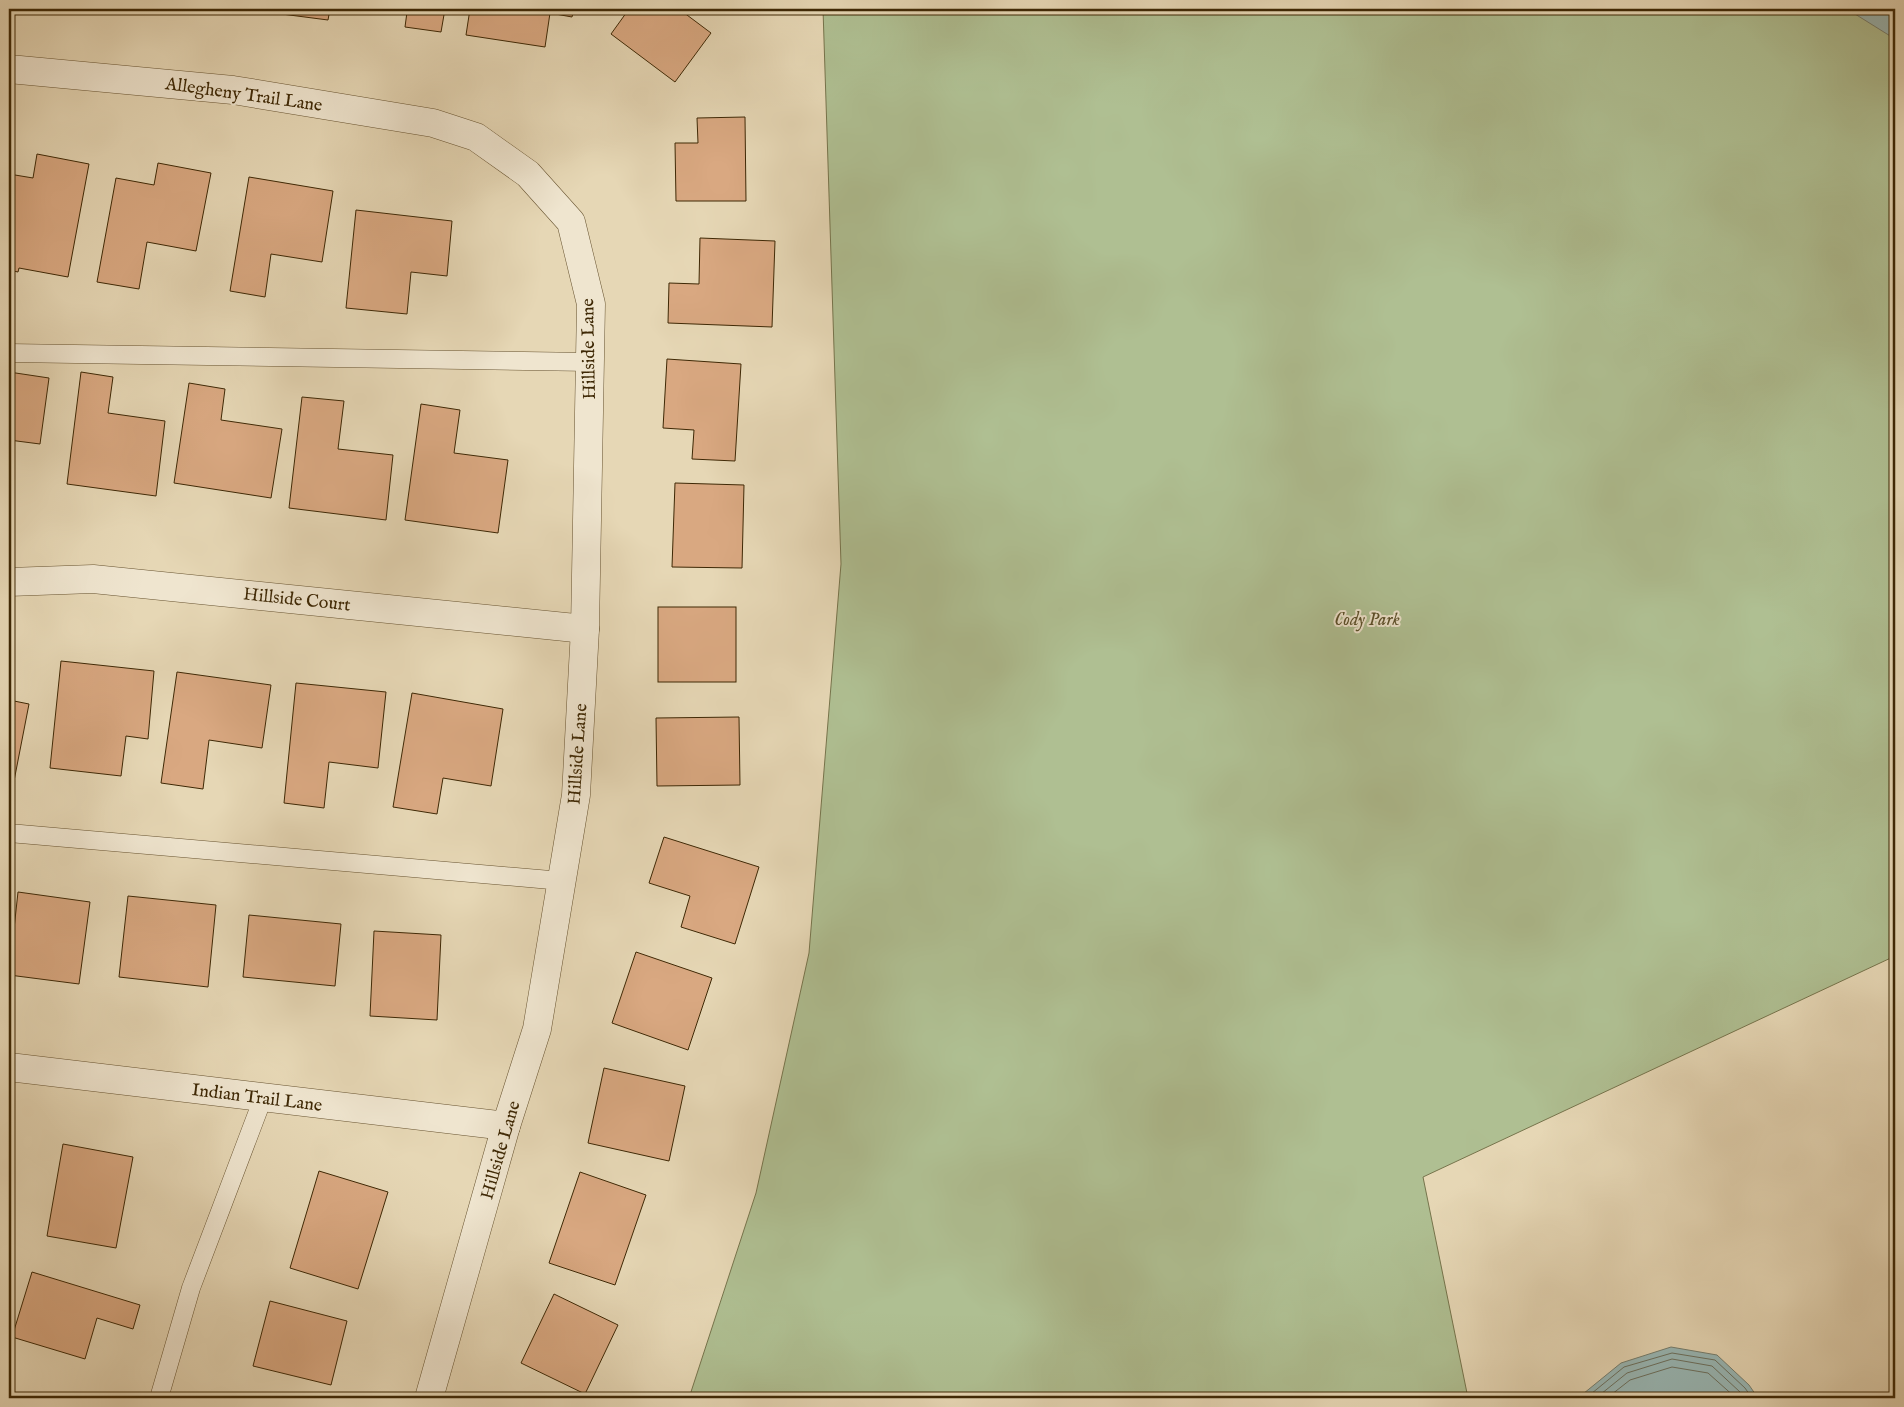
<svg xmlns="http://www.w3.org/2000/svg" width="1904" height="1407" font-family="'IM FELL English',serif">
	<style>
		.green { fill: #afbf92; stroke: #76744c }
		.water { fill: #99b8b6; stroke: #757e6f }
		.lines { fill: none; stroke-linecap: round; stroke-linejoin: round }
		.shore { stroke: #6c705e; stroke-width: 1 }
		.building { fill: #d9a881; stroke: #3e2805 }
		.service-casing { stroke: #685431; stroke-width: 19 }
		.minor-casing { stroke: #685431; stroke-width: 29 }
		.service { stroke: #efe5cf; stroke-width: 18 }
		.minor { stroke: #efe5cf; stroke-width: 28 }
		.labels { text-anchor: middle; stroke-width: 4; stroke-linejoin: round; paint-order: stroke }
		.street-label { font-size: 18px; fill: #3e2805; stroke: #efe5cf }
		.park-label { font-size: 18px; font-style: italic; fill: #5a4e28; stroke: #efe5cf }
	</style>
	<rect width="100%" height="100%" fill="#e6d7b5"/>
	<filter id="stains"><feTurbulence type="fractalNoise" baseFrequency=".004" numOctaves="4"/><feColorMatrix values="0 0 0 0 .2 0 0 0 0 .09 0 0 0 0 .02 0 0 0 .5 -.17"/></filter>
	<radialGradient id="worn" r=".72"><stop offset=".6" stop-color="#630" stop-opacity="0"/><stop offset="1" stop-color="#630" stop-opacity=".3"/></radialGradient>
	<!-- green -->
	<path class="green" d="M823 9H1895V956L1423 1177 1468 1398H689L756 1193 809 953 841 564Z"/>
	<!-- water -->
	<g class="water">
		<path d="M1847 9H1895V39Z"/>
		<path d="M1671 1347 1717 1355 1749 1385 1758 1398H1578L1621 1363Z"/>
	</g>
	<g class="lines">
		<!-- shore -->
		<g class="shore">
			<path d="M1586 1398 1624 1367 1672 1353 1715 1360 1745 1388 1752 1398"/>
			<path d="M1596 1398 1627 1373 1672 1359 1712 1366 1740 1392 1745 1398"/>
			<path d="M1607 1398 1630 1380 1672 1367 1708 1373 1736 1398"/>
		</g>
	</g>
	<!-- building -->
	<g class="building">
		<path d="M243 9H330L328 20Z"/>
		<path d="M389 9H445L441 32 405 27 407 12Z"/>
		<path d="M470 9H574L572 17 550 13 545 47 466 35Z"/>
		<path d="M629 9H679L711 33 675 82 611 34Z"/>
		<path d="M745 117 746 201H676L675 143H698L697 118Z"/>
		<path d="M37 154 89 164 68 277 19 268 18 272 9 270V174L33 178Z"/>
		<path d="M158 163 211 173 196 251 147 242 139 289 97 282 116 178 154 185Z"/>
		<path d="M249 177 333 191 322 262 271 254 265 297 230 291Z"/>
		<path d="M356 210 452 221 447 276 411 272 407 314 346 308Z"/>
		<path d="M700 238 775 241 772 327 668 323 669 283 699 284Z"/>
		<path d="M667 359 741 364 735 461 692 459 694 430 663 428Z"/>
		<path d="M9 372 49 378 40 444 9 440Z"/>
		<path d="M81 372 113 377 108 413 165 421 156 496 67 484Z"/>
		<path d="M189 383 225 389 221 420 282 429 271 498 174 483Z"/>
		<path d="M302 397 344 401 338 449 393 455 386 520 289 508Z"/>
		<path d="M421 404 460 410 454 453 508 460 498 533 405 520Z"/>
		<path d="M675 483 744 485 742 568 672 567Z"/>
		<rect x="658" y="607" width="78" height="75"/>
		<path d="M61 661 154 671 148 739 126 736 121 776 50 768Z"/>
		<path d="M177 672 271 685 262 748 209 740 203 789 161 783Z"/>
		<path d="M296 683 386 692 378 768 329 762 324 808 284 803Z"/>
		<path d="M412 693 503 709 491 786 443 778 437 814 393 807Z"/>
		<path d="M9 700 29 704 14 781 9 780Z"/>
		<path d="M739 717 740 785 657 786 656 718Z"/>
		<path d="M664 837 759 867 735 944 681 927 690 896 649 883Z"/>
		<path d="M18 892 90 902 79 984 9 975Z"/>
		<path d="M128 896 216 905 208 987 119 977Z"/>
		<path d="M249 915 341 924 335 986 243 977Z"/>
		<path d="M374 931 441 935 437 1020 370 1016Z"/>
		<path d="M636 952 712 978 688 1050 612 1023Z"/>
		<path d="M604 1068 685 1086 669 1161 588 1143Z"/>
		<path d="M63 1144 133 1157 116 1248 47 1236Z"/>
		<path d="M319 1171 388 1192 358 1289 290 1268Z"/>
		<path d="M580 1172 646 1195 615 1285 549 1263Z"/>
		<path d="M32 1272 140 1305 133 1329 97 1318 85 1359 12 1337Z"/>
		<path d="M554 1294 618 1325 585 1394 521 1363Z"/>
		<path d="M270 1301 347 1321 331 1385 253 1366Z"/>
	</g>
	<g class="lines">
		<!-- service casing -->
		<g class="service-casing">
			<g id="service">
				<path d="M9 353 590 362"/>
				<path d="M9 833 562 881"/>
				<path d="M159 1398 191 1288 263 1098"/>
			</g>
		</g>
		<!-- minor casing -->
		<g class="minor-casing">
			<g id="minor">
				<path d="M9 69 233 90 433 123 476 137 528 174 571 222 591 304 585 629 576 795 537 1029 506 1126 429 1398"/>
				<path d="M9 582 93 579 585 629"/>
				<path d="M9 1067 506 1126"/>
			</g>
		</g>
		<!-- service -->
		<use href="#service" class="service"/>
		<!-- minor -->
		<use href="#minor" class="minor"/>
	</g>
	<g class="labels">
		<!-- street labels -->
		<g class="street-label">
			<text transform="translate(244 94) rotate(8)" y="6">Allegheny Trail Lane</text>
			<text transform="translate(588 349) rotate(-91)" y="6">Hillside Lane</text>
			<text transform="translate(297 599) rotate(6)" y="6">Hillside Court</text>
			<text transform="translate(577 754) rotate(-86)" y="6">Hillside Lane</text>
			<text transform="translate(257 1097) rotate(7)" y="6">Indian Trail Lane</text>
			<text transform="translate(500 1150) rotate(-74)" y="6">Hillside Lane</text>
		</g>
		<!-- park labels -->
		<g class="park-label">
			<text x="1367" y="625">Cody Park</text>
		</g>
	</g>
	<!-- margin -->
	<rect width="1904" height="1407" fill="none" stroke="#e6d7b5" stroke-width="30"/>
	<rect x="10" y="10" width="1884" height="1387" fill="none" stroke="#3e2805" stroke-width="2.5"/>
	<rect x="15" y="15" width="1874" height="1377" fill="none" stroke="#3e2805"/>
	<rect width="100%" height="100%" filter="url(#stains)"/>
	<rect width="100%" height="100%" fill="url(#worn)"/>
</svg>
